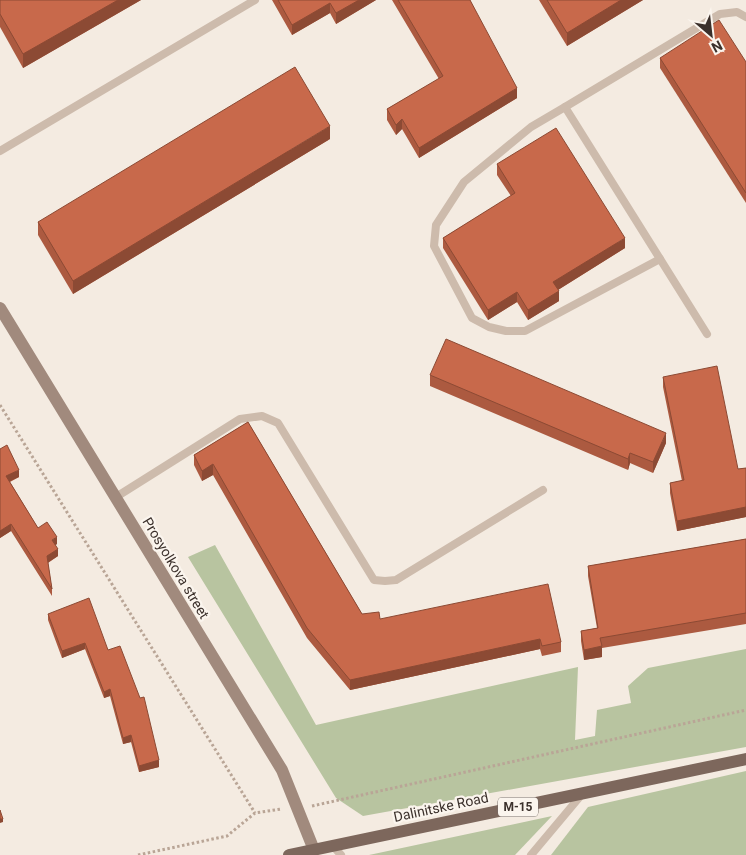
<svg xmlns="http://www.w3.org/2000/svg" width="746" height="855" font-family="Roboto,sans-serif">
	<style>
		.green { fill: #b8c4a0 }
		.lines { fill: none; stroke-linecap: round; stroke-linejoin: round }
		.path { stroke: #b9a596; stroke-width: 3; stroke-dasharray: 2.5 2.5; stroke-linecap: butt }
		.lane { stroke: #cdbbac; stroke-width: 8 }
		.secondary { stroke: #a18a7d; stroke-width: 12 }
		.primary { stroke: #7d675c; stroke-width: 12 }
		.wall { fill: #ac5a40 }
		.shaded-wall { fill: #8c4a34 }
		.building { fill: #c8694b; stroke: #8c4a34 }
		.labels { text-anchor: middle; stroke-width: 4.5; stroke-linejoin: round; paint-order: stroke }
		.shield { fill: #fbf5ee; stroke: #756b66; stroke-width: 1 }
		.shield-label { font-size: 12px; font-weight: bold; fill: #3b302b }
		.street-label { font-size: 14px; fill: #3b302b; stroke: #fbf5ee }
	</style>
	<rect width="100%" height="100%" fill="#f4ebe1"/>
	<!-- green -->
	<g class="green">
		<path d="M215 545 316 725 578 667 575 740 595 736 597 710 631 703 628 686 648 668 746 649V747L363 816 336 798 188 557Z"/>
		<path d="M746 771V855H551L588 807Z"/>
		<path d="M552 816 515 855H369Z"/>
	</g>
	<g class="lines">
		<!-- path -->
		<g class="path">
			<path d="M0 405 255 813"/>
			<path d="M312 806 746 710"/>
			<path d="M138 855 227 836 255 813 281 809"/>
		</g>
		<!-- lane -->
		<g class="lane">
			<path d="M565 107 531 127 464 182 436 225 434 246 472 318 489 327 506 331H525L660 259"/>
			<path d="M0 151 255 0"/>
			<path d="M707 334 565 107 720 14 737 12 746 17"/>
			<path d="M116 497 240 419 262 416 278 423 374 580 385 581 396 580 543 490"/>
			<path d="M333 846 341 855"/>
			<path d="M531 855 583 793"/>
		</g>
		<!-- secondary -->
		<path class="secondary" d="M0 308 282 770 314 850"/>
		<!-- primary -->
		<path class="primary" d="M289 855 746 759"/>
	</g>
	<!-- wall -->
	<g class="wall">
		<path d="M0 0H141L23 68 0 27Z"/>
		<path d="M272 0H376L336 24 330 13 292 35Z"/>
		<path d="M392 0H470L517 98 419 158 402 129 396 135 387 120V109L439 79Z"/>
		<path d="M539 0H643L567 46Z"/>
		<path d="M660 58 746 62V203L660 68Z"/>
		<path d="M330 139 73 294 38 235V222Z"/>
		<path d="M497 164 625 248 558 290 559 301 528 320 517 302 488 320 443 248V238L511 196 497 175Z"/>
		<path d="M430 375 666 443 653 473 630 463 628 470 430 386Z"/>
		<path d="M663 377 738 469 746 468V517L677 531 670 493V483L682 481 663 387Z"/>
		<path d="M248 422 362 614 380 619 561 642V652L542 656 540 649 350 690 307 638 213 475 202 481 194 465V455Z"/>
		<path d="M0 449 19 477 10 482 38 528 57 544 55 545 58 556 48 563 52 589V596L11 531 0 538Z"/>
		<path d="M746 539V624L602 648V657L584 660 581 641V631L597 628 588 576V566Z"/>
		<path d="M48 614 108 650 159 767 139 772 131 742 123 744 110 696 104 698 85 649 62 658 48 620Z"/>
	</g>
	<!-- shaded-wall -->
	<g class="shaded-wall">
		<path d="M118 0H141L23 68V54Z"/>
		<path d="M359 0H376L336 24V13Z"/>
		<path d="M621 0H643L567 46V33Z"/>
		<path d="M330 3V13L292 35V25Z"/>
		<path d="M517 88V98L419 158V148Z"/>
		<path d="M402 119V129L396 135V125Z"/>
		<path d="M330 126V139L73 294V281Z"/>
		<path d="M625 238V248L553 293V282Z"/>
		<path d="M559 291V301L528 320V310Z"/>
		<path d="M517 292V302L488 320V310Z"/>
		<path d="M666 433V443L653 473V462Z"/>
		<path d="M630 453V463L628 470V459Z"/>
		<path d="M213 464V475L202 481V471Z"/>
		<path d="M19 470V477L6 483V476Z"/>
		<path d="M746 507V517L677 531V521Z"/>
		<path d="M11 524V531L0 538V531Z"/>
		<path d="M57 537V544L52 547V540Z"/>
		<path d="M58 549V556L47 563V556Z"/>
		<path d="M540 639V649L350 690V680Z"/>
		<path d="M85 643V649L62 658V651Z"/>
		<path d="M602 646V657L584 660V650Z"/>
		<path d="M110 689V696L104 698V692Z"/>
		<path d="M131 735V742L123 744V738Z"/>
		<path d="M159 760V767L139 772V766Z"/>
		<path d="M0 819H3V822L0 823Z"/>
	</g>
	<!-- building -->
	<g class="building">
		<path d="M0 0H118L23 54 0 14Z"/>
		<path d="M278 0H359L336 13 330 3 292 25Z"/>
		<path d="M398 0H470L517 88 419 148 402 119 396 125 387 109 443 76Z"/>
		<path d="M547 0H621L567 33Z"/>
		<path d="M719 20 746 62V193L660 58Z"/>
		<path d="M295 67 330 126 73 281 38 222Z"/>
		<path d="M556 128 625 238 553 282 559 291 528 310 517 292 488 310 443 238 515 193 497 164Z"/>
		<path d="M446 339 666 433 653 462 630 453 628 459 430 375Z"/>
		<path d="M717 366 738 469 746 468V507L677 521 670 483 684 480 663 377Z"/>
		<path d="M248 422 362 614 379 612 380 619 548 584 561 642 542 646 540 639 350 680 307 628 213 464 202 471 194 455Z"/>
		<path d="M7 445 19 470 6 476 38 528 47 522 57 537 52 540 58 549 47 556 52 589 11 524 0 531V449Z"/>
		<path d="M746 539V613L600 638 602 646 584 650 581 631 598 628 588 566Z"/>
		<path d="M89 598 108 650 120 646 140 698 144 697 159 760 139 766 131 735 123 738 110 689 104 692 85 643 62 651 48 614Z"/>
		<path d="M0 810 3 819H0Z"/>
	</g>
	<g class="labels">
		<!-- shield labels -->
		<rect class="shield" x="498" y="797.5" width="40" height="19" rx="4"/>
		<g class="shield-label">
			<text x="518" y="811">М-15</text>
		</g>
		<!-- street labels -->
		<g class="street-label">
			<text transform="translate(176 568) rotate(59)" y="5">Prosyolkova street</text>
			<text transform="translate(441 807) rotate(-12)" y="5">Dalinitske Road</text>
		</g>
	</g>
	<!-- north arrow -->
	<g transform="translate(711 35) rotate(152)" stroke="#fbf5ee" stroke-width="4" paint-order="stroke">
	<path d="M0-4L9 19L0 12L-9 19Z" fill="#3b302b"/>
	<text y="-8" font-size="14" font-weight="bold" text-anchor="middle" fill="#3b302b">N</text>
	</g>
</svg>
